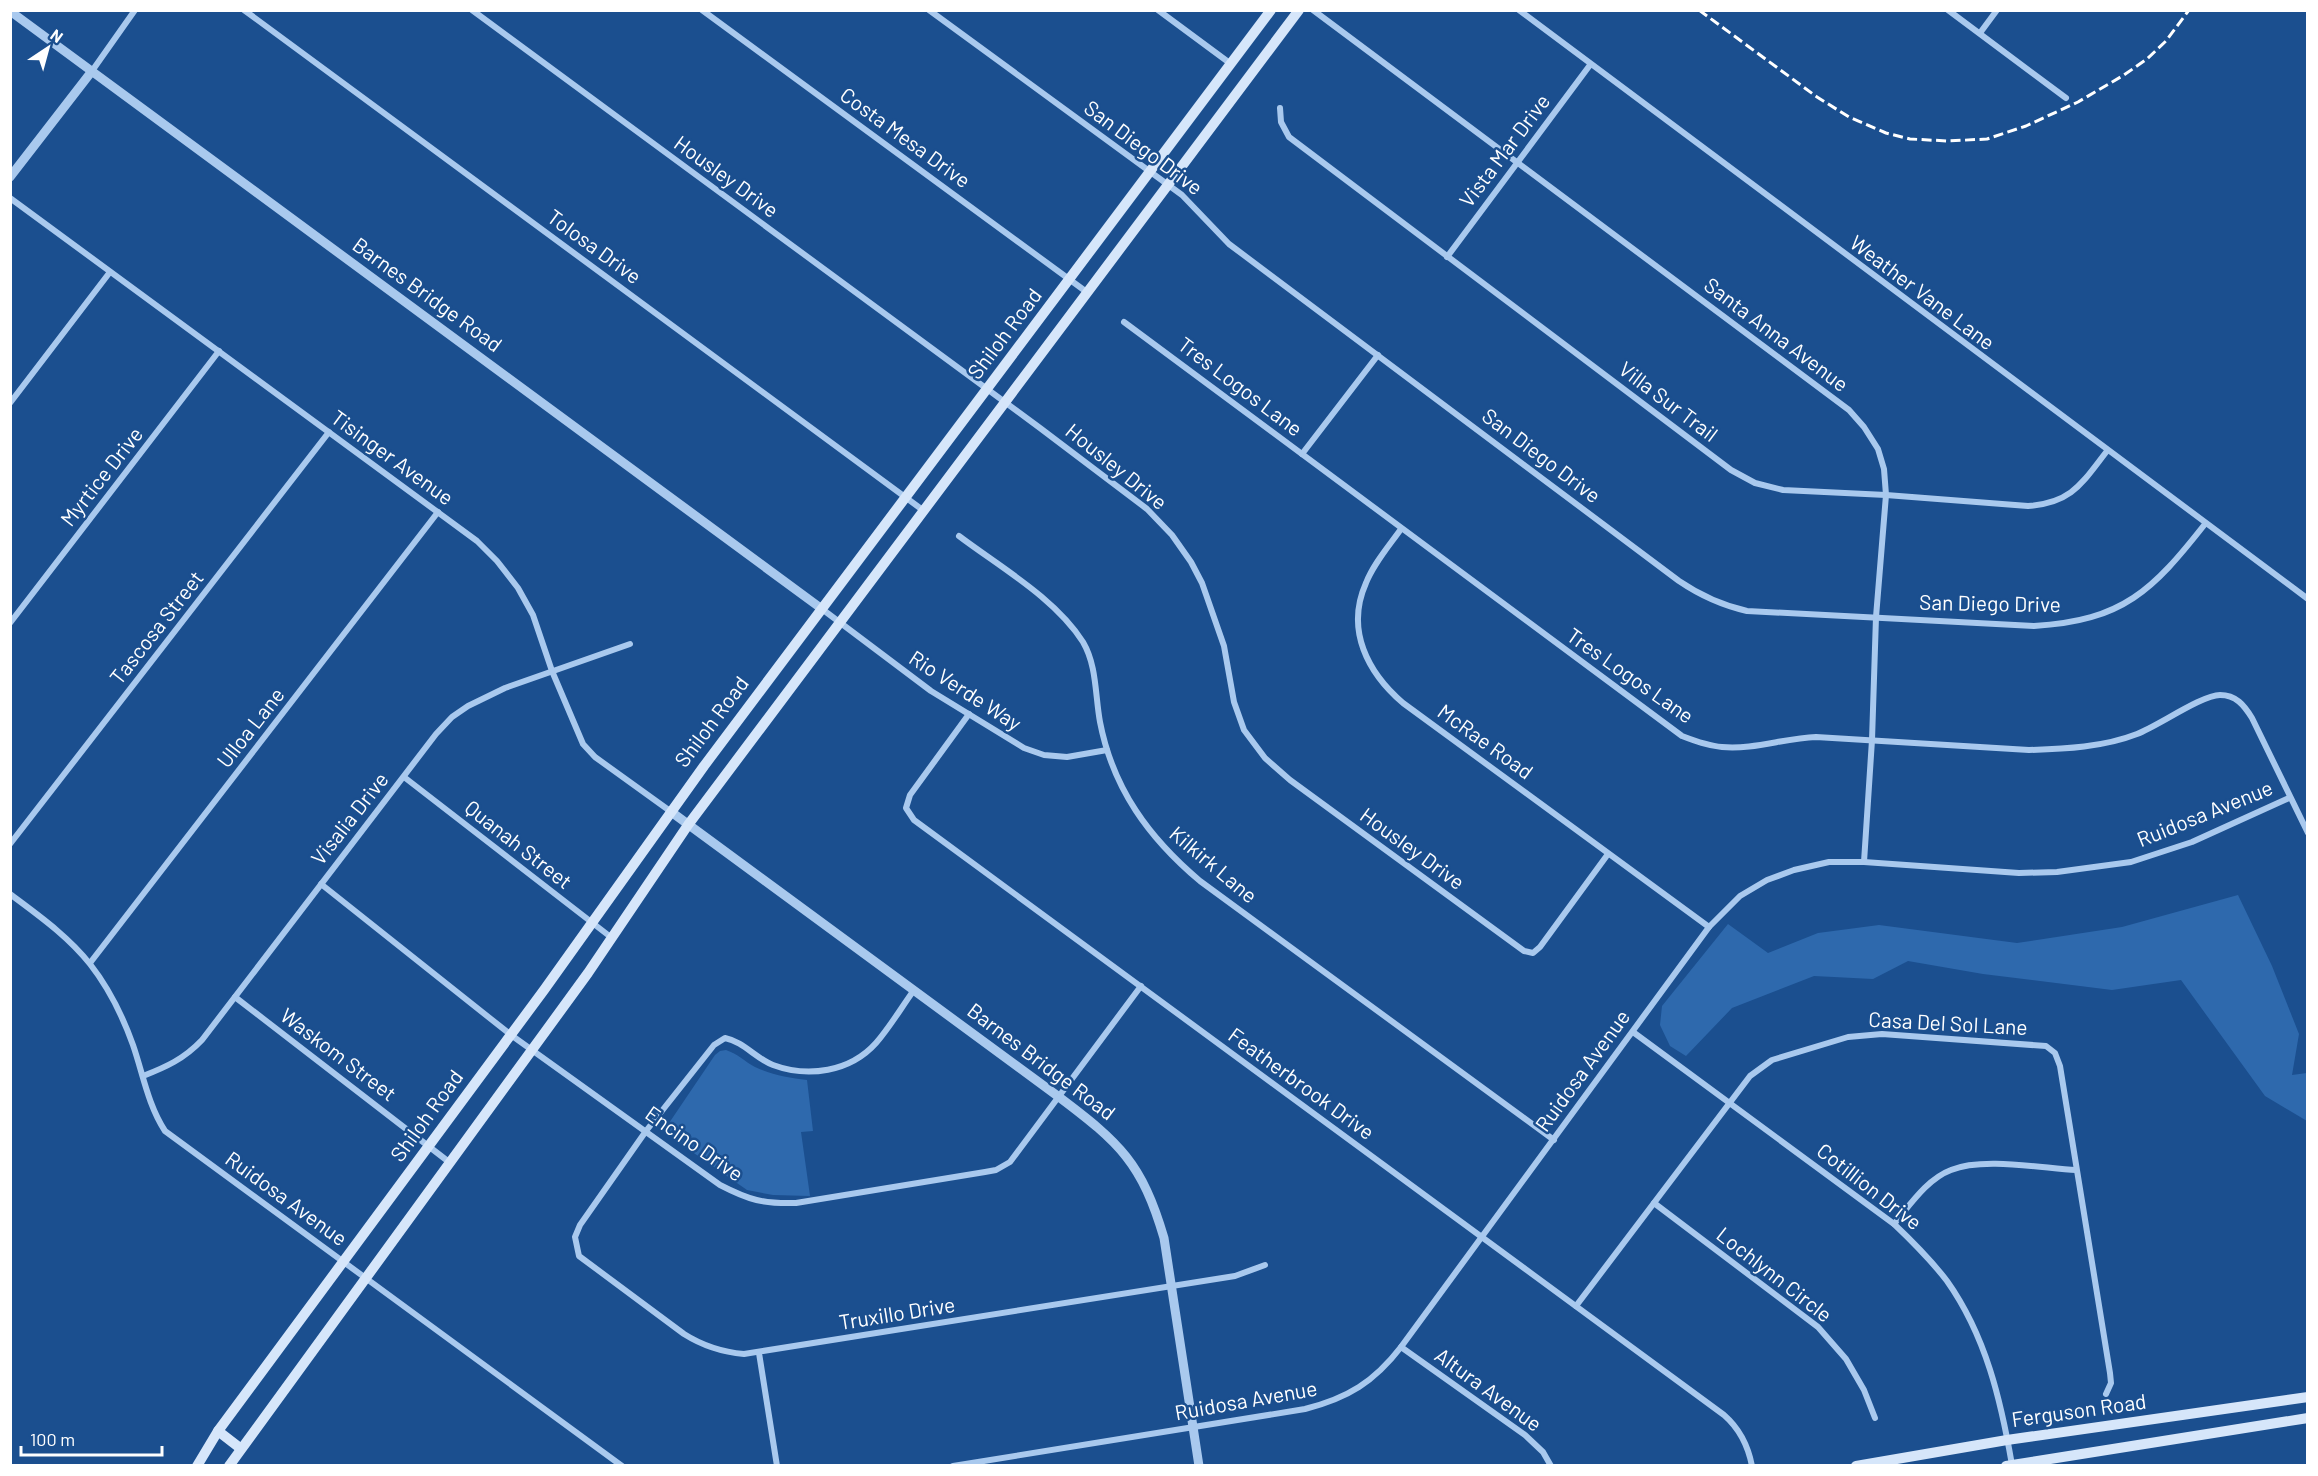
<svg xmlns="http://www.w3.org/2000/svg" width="2318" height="1476" font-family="Barlow,sans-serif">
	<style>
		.green { fill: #2e69ad }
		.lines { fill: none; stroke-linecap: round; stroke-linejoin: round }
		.minor { stroke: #a9c9ee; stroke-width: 6 }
		.tertiary { stroke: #a9c9ee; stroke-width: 9 }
		.secondary { stroke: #d6e6fa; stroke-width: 10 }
		.rail { stroke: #fff; stroke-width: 3; stroke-dasharray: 10 4.5; stroke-linecap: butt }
		.labels { text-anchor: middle; stroke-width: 5; stroke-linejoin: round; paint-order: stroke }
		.street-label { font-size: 21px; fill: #fff; stroke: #1b4f8f }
	</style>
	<rect width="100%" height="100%" fill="#1b4f8f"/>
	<!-- green -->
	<g class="green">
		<path d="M2238 895 2272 966 2299 1034 2292 1075 2307 1073V1121L2265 1096 2181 980 2112 990 1983 974 1908 961 1873 979 1814 976 1732 1008 1686 1056 1670 1046 1660 1025 1662 1006 1728 924 1768 953 1818 933 1879 925 2017 943 2122 927Z"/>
		<path d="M726 1050C738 1054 744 1061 755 1067 772 1075 789 1078 807 1080L813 1131 801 1132 810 1196 773 1195 747 1190 668 1135 665 1129 715 1055 720 1051Z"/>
	</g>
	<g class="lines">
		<!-- minor -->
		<g class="minor">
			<path d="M244 10 924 511"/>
			<path d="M472 10 1040 428 1147 509 1172 535 1191 562 1202 583 1224 646 1234 702 1244 730 1265 758 1290 780 1524 951 1533 953 1540 947 1608 854"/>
			<path d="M702 10 1088 293"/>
			<path d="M929 10 1182 195 1229 244 1679 581C1701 596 1721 605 1747 611L2034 626C2123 621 2153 590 2205 524"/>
			<path d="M1158 10 1231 64"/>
			<path d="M1313 10 1849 410 1864 427 1878 449 1884 469 1886 495 1876 617 1872 740 1864 862"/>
			<path d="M1519 10 2308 599"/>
			<path d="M1948 10 2066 98"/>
			<path d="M1980 33 1997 10"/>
			<path d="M92 71 135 10"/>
			<path d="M1280 108 1281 122 1289 137 1731 470 1755 483 1783 490 1886 495 2028 506C2072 503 2082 483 2107 451"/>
			<path d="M10 198 477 541 497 561 518 588 533 615 552 671 583 744 595 757 670 811"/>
			<path d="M1447 257 1590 65"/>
			<path d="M1124 322 1682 736C1695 741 1708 746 1722 747 1753 750 1785 738 1816 737L2029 750C2065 749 2104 747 2137 734 2158 726 2202 695 2220 695 2236 695 2244 705 2252 718L2308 833"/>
			<path d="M10 403 110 272"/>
			<path d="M1302 454 1378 355"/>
			<path d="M1401 529C1389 546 1374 563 1366 583 1345 630 1368 673 1403 703L1709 927"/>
			<path d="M959 536C1000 567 1055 598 1083 642 1097 666 1095 695 1100 722 1113 789 1149 838 1200 881L1554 1140"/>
			<path d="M822 609 931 691 1024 748 1044 755 1067 757 1107 750"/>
			<path d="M10 623 219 351"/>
			<path d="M969 714 910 795 906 808 914 820 1724 1415C1740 1429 1748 1445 1752 1466"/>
			<path d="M404 777 612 938"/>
			<path d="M10 844 329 432"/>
			<path d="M321 884 511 1035 720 1185C749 1200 763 1204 796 1203L985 1172 996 1170 1010 1162 1141 986"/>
			<path d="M10 894C38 915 68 936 90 964 108 987 123 1017 133 1045 143 1074 148 1105 165 1131L622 1466"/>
			<path d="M90 963 438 512"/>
			<path d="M914 990C901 1008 890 1027 876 1043 850 1072 808 1078 773 1065 755 1058 744 1042 725 1038L714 1045 646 1131 580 1225 575 1237 579 1256 684 1334C703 1346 721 1352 744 1354L1235 1276 1265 1265"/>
			<path d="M235 997 449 1162"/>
			<path d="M1633 1032 1894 1224C1913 1242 1931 1260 1947 1281 1986 1336 2001 1401 2012 1465"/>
			<path d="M143 1076C166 1067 184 1059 202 1040L436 734 452 717 468 706 505 688 630 644"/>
			<path d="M1654 1203 1818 1327 1846 1359 1864 1390 1875 1418"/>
			<path d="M1894 1224C1910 1205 1927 1179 1951 1170 1982 1157 2041 1168 2076 1170"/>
			<path d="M1576 1306 1750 1076 1772 1060 1848 1037 1882 1034 2046 1046 2055 1053 2060 1066 2110 1373 2111 1383 2106 1394"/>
			<path d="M1401 1347 1525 1435 1543 1452 1551 1466"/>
			<path d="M759 1353 777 1466"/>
			<path d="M953 1466 1305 1409C1348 1398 1374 1382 1401 1347L1709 927 1740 896 1767 880 1794 870 1829 862H1864L2019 873 2057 872 2131 862 2192 842 2289 798"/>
		</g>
		<!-- tertiary -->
		<g class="tertiary">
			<path d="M10 11 822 609"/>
			<path d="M10 177 92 71"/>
			<path d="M670 811 1059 1097C1120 1143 1142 1163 1164 1238L1199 1466"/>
		</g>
		<!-- secondary -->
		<g class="secondary">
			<path d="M218 1431 240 1448"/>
			<path d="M197 1466 218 1431 544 990 704 766 1271 10"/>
			<path d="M229 1466 588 973 688 825 1299 10"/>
			<path d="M1856 1466 2007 1440 2308 1397"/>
			<path d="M2006 1466 2308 1418"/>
		</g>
		<!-- rail -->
		<path class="rail" d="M1699 10 1817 97 1849 117 1886 133 1910 139 1948 141 1987 139 2026 126 2078 102 2124 75 2147 59 2166 41 2189 10"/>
	</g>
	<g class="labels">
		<!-- street labels -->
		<g class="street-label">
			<text transform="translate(905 138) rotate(36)" y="7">Costa Mesa Drive</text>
			<text transform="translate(1143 148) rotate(37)" y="7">San Diego Drive</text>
			<text transform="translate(1505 151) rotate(-53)" y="7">Vista Mar Drive</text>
			<text transform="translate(726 177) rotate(36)" y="7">Housley Drive</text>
			<text transform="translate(594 247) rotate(36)" y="7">Tolosa Drive</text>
			<text transform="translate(1922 293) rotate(37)" y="7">Weather Vane Lane</text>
			<text transform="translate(427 295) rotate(36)" y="7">Barnes Bridge Road</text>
			<text transform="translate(1005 334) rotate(-53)" y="7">Shiloh Road</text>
			<text transform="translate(1776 335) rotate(37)" y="7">Santa Anna Avenue</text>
			<text transform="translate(1240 387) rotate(37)" y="7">Tres Logos Lane</text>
			<text transform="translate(1668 402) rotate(37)" y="7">Villa Sur Trail</text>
			<text transform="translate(1541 456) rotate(37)" y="7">San Diego Drive</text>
			<text transform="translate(392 458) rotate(36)" y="7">Tisinger Avenue</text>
			<text transform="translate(1116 467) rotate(39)" y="7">Housley Drive</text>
			<text transform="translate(102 477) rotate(-52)" y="7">Myrtice Drive</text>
			<text transform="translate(1990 604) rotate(1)" y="7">San Diego Drive</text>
			<text transform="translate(157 628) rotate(-52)" y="7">Tascosa Street</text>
			<text transform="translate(1630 676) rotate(35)" y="7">Tres Logos Lane</text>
			<text transform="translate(965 691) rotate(33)" y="7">Rio Verde Way</text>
			<text transform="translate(712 722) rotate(-53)" y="7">Shiloh Road</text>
			<text transform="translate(251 728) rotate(-52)" y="7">Ulloa Lane</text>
			<text transform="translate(1485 742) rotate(36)" y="7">McRae Road</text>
			<text transform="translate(2205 814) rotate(-22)" y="7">Ruidosa Avenue</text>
			<text transform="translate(350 819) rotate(-52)" y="7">Visalia Drive</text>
			<text transform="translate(518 845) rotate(38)" y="7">Quanah Street</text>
			<text transform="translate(1412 849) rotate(36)" y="7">Housley Drive</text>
			<text transform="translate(1213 865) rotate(40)" y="7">Kilkirk Lane</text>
			<text transform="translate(1948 1024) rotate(3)" y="7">Casa Del Sol Lane</text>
			<text transform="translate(338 1055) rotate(37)" y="7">Waskom Street</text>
			<text transform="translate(1041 1062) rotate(37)" y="7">Barnes Bridge Road</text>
			<text transform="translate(1583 1071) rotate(-54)" y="7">Ruidosa Avenue</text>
			<text transform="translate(1301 1084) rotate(36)" y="7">Featherbrook Drive</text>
			<text transform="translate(427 1116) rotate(-54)" y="7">Shiloh Road</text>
			<text transform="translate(694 1144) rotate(35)" y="7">Encino Drive</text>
			<text transform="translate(1869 1187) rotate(38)" y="7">Cotillion Drive</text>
			<text transform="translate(286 1199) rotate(36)" y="7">Ruidosa Avenue</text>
			<text transform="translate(1774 1275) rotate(38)" y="7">Lochlynn Circle</text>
			<text transform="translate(897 1314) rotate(-9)" y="7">Truxillo Drive</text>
			<text transform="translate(1488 1390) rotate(36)" y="7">Altura Avenue</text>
			<text transform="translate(1246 1401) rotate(-10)" y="7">Ruidosa Avenue</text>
			<text transform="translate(2079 1411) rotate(-8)" y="7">Ferguson Road</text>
		</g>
	</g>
	<!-- border -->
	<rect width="2318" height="1476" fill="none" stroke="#ffffff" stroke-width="24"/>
	<!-- north arrow -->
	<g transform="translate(48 48) rotate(36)" stroke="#1b4f8f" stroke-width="4.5" paint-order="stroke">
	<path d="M0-4.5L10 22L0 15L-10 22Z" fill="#ffffff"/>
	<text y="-9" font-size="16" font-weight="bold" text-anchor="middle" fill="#ffffff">N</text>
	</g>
	<!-- scale -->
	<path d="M21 1446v9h141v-9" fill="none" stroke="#ffffff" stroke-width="3"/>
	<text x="30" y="1446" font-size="18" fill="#ffffff" stroke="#1b4f8f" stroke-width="4.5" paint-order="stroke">100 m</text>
</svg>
